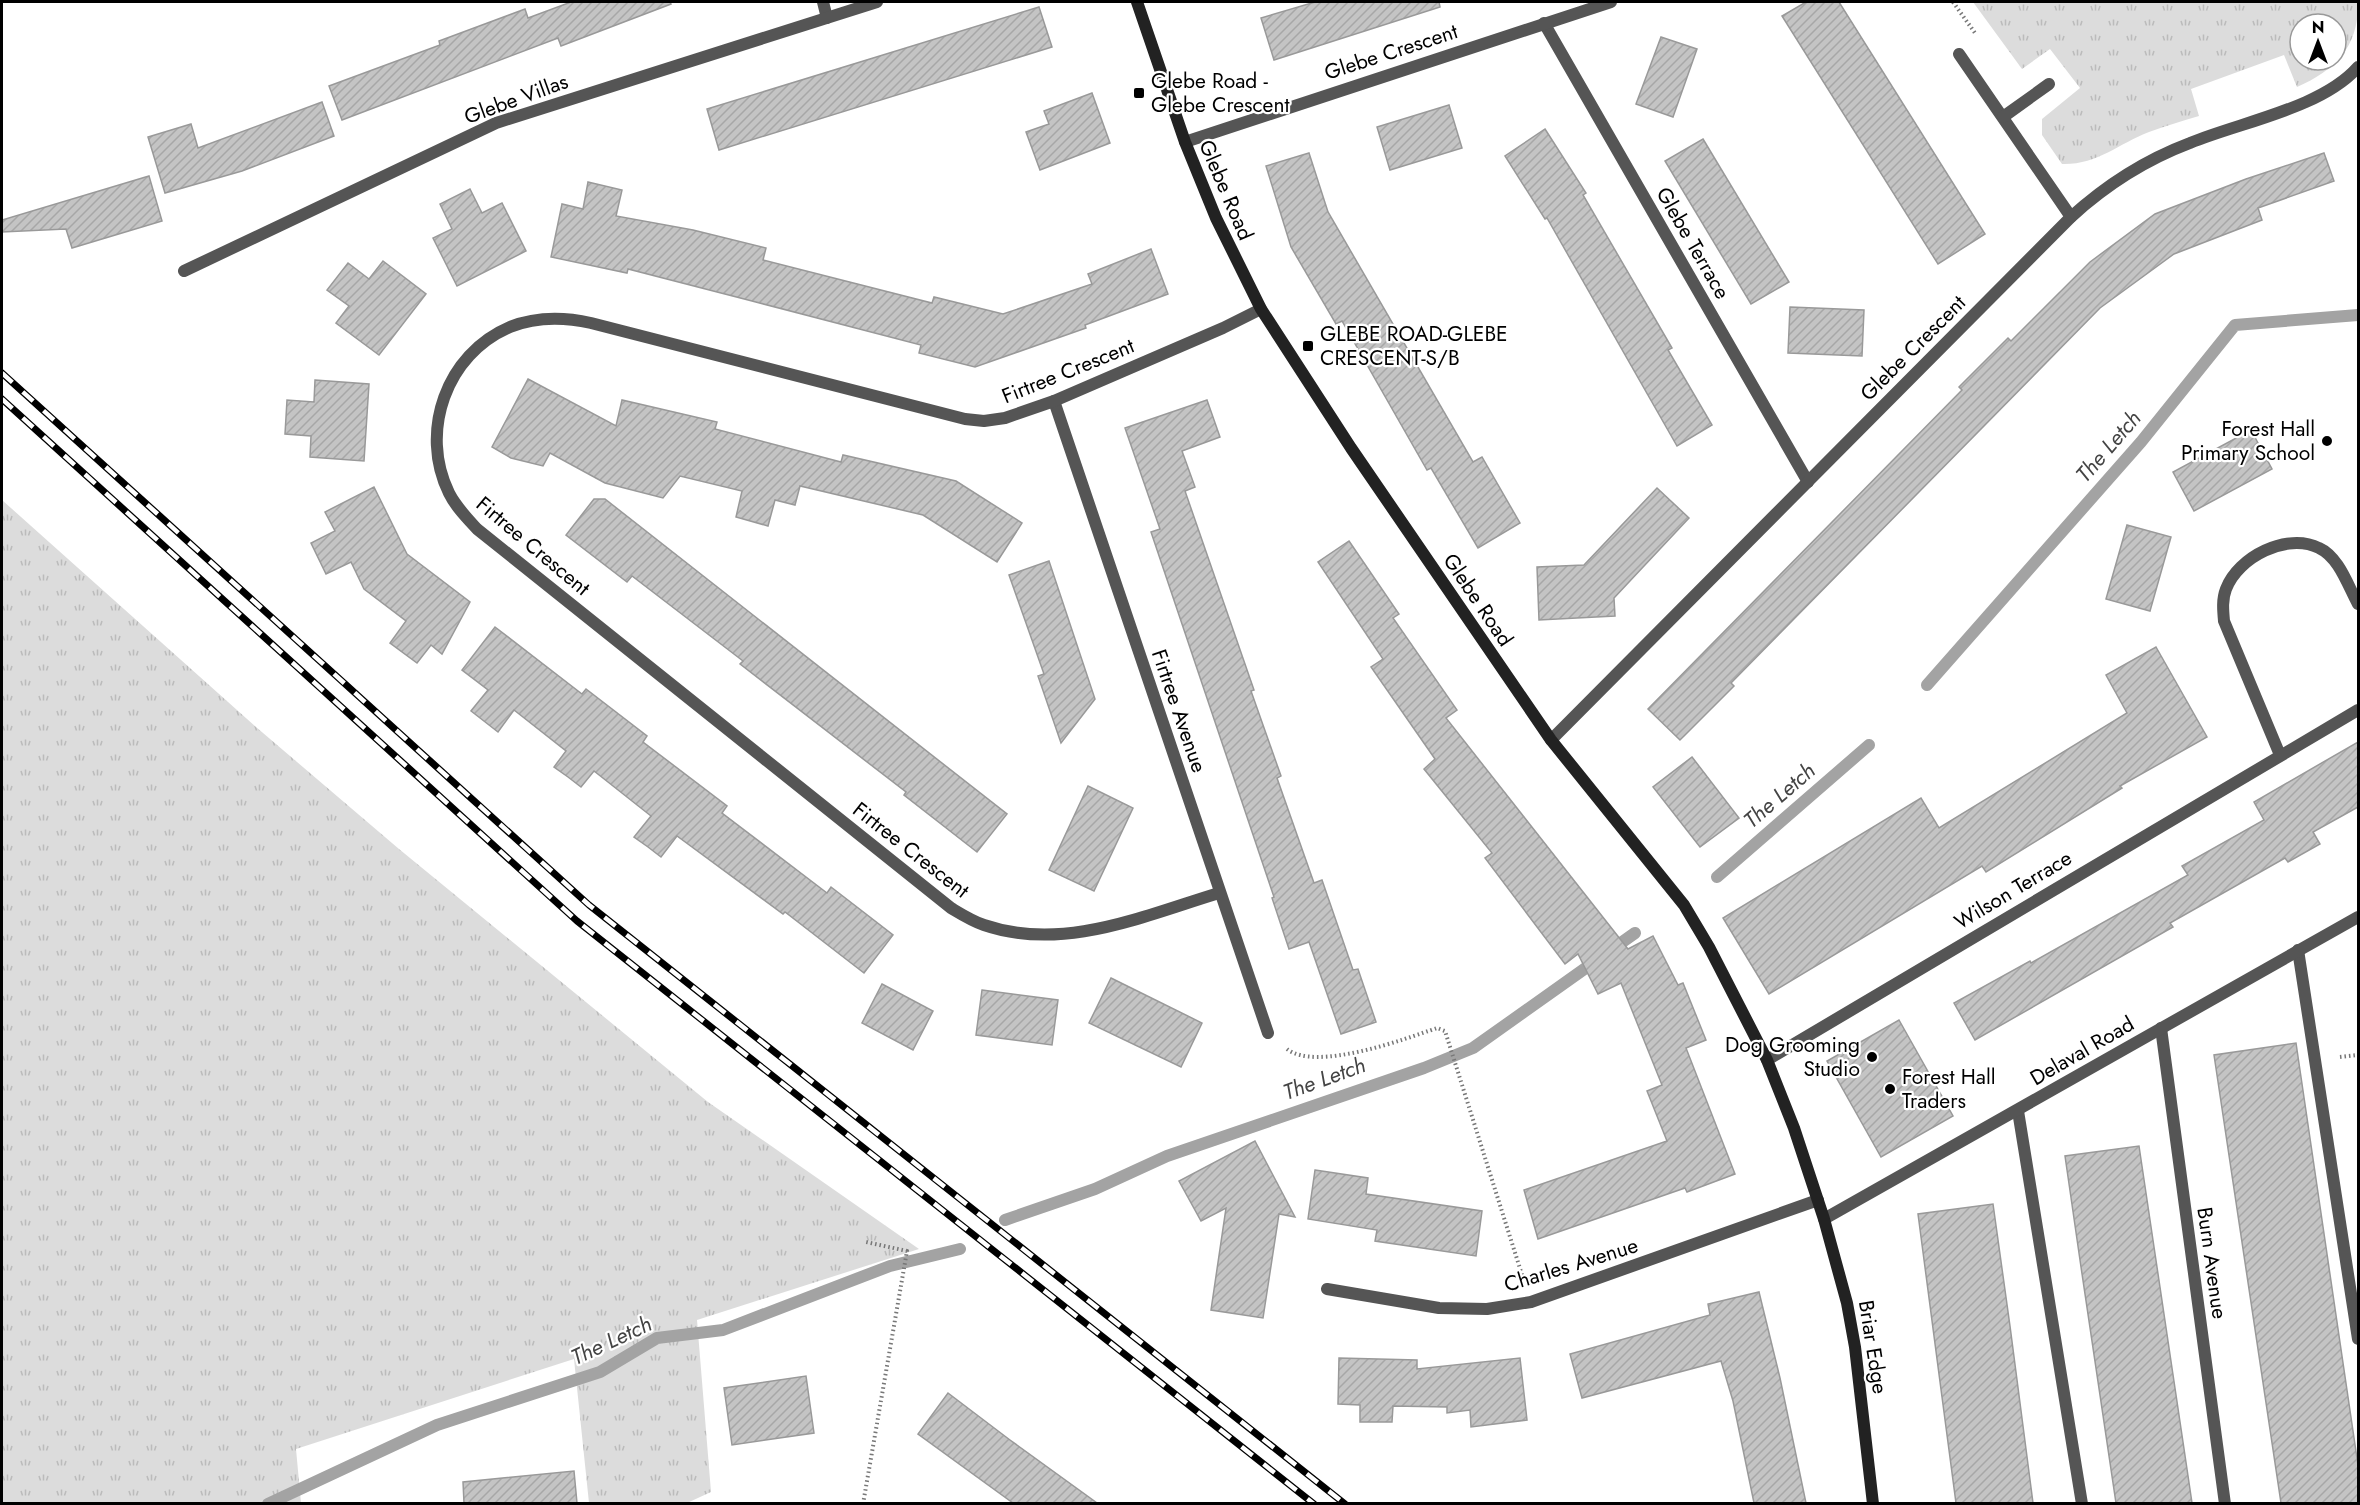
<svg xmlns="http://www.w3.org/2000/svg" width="2360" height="1505" font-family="Jost,sans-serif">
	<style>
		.grass { fill: url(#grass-tufts); fill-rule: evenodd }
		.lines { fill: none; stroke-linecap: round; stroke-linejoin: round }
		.stream { stroke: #a3a3a3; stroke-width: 12 }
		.building { fill: url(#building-hatch); stroke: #999; stroke-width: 1.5 }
		.path { stroke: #777; stroke-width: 4; stroke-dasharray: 1.5 3; stroke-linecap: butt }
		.lane { stroke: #555; stroke-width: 12 }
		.street { stroke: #555; stroke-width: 12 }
		.secondary { stroke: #222; stroke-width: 12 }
		.rail-casing { stroke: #000; stroke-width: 7 }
		.rail { stroke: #fff; stroke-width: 4.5; stroke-dasharray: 14; stroke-linecap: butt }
		.poi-dot { fill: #000; stroke: #fff; stroke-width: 2 }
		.labels { text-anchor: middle; stroke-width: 4.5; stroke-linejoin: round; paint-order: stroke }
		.street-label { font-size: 21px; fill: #000; stroke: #fff }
		.poi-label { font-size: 21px; fill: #000; stroke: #fff; text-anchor: start }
		.water-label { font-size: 22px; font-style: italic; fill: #444; stroke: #fff }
	</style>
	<defs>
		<pattern id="grass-tufts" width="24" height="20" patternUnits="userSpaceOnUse" patternTransform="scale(1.5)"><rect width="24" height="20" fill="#dcdcdc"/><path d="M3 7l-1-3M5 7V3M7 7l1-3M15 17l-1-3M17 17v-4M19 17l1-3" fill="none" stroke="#bbb"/></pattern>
		<pattern id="building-hatch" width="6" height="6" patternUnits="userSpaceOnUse" patternTransform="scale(1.5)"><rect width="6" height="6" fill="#c4c4c4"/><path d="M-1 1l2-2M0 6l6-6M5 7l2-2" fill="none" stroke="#a7a7a7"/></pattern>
	</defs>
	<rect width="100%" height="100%" fill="#fff"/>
	<!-- grass -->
	<g class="grass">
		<path d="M1973 2H2358C2359 46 2336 70 2297 87L2284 55 2191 89 2199 116C2182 121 2165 126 2149 132 2118 144 2097 165 2062 164L2042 135V119L2080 88 2050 49 2022 69ZM2300 24H2336V60H2300Z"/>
		<path d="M2 500 256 727 399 849 708 1102 919 1249 697 1320 711 1492 687 1503H589L574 1359 296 1449 301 1503H2Z"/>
	</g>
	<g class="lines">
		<!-- stream -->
		<g class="stream">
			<path d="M1927 685 2141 442 2235 325 2358 315"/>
			<path d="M1717 877 1869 745"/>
			<path d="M1005 1220 1095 1189 1167 1156 1424 1068 1473 1048 1635 933"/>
			<path d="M268 1504 437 1425 600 1372 657 1338 723 1330 890 1266 960 1249"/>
		</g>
	</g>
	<!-- building -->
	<g class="building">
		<path d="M571 2H670L671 4 561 46 558 38 342 120 329 86 440 45 439 41 525 9 528 18Z"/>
		<path d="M1315 2H1439L1440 7 1274 60 1261 18Z"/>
		<path d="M1806 2H1839L1985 234 1938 264 1782 16Z"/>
		<path d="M1039 7 1052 47 719 150 707 109Z"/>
		<path d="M1661 37 1697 49 1673 117 1636 104Z"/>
		<path d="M1092 93 1110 143 1040 170 1026 132 1049 124 1044 111Z"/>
		<path d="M322 102 334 136 242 171 165 193 148 137 191 124 198 148Z"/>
		<path d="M1449 105 1462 148 1390 170 1377 127Z"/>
		<path d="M1545 129 1586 193 1583 195 1672 348 1668 350 1712 425 1677 446 1547 218 1545 219 1505 156Z"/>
		<path d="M1703 139 1789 282 1751 304 1665 161Z"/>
		<path d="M1309 153 1328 212 1473 462 1482 457 1520 523 1478 548 1431 468 1427 470 1342 321 1336 324 1291 247 1266 166Z"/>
		<path d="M2324 153 2334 181 2258 208 2262 220 2174 254 2100 308 1731 683 1734 686 1680 740 1648 709 1962 390 1959 387 2008 338 2011 341 2090 262 2155 214 2246 179Z"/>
		<path d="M149 176 162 221 72 248 66 229 2 232V220Z"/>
		<path d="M588 182 622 190 616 216 693 230 766 248 763 260 932 303 934 297 1003 314 1092 284 1088 274 1151 249 1168 294 1085 325 1086 328 975 367 919 353 921 345 752 301 628 269 627 273 551 257 562 204 583 209Z"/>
		<path d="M470 189 482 213 502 203 526 251 457 286 433 238 452 229 440 204Z"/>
		<path d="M383 261 426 294 379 355 336 323 349 306 327 290 348 263 369 279Z"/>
		<path d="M1790 307 1864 310 1862 356 1788 353Z"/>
		<path d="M528 379 616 426 622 400 717 422 715 429 841 462 843 455 956 481 1022 523 997 562 923 515 800 486 795 505 775 500 768 526 736 517 742 491 680 476 663 498 605 483 550 453 543 466 511 458 492 447Z"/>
		<path d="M315 380 369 384 364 461 310 457 311 436 285 434 287 400 314 402Z"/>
		<path d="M1207 400 1220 437 1182 451 1195 487 1185 491 1254 690 1251 691 1281 776 1277 778 1314 883 1322 880 1353 970 1358 969 1376 1022 1341 1034 1309 942 1289 949 1272 898 1274 897 1151 532 1160 529 1125 428Z"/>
		<path d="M2251 430 2272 469 2194 511 2173 472Z"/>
		<path d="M374 487 407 554 470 602 442 654 431 645 417 663 390 643 406 621 364 589 351 562 326 574 311 543 335 531 325 512Z"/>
		<path d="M1657 488 1689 518 1614 598 1615 616 1539 620 1537 567 1584 565Z"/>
		<path d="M594 499H605L1007 814 977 852 904 795 906 792 740 664 743 661 632 576 627 582 566 535Z"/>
		<path d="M2127 525 2171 537 2150 611 2106 599Z"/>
		<path d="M1349 541 1399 614 1393 618 1457 710 1446 718 1628 949 1653 936 1678 985 1683 983 1706 1040 1686 1048 1735 1174 1687 1192 1685 1188 1538 1239 1524 1190 1667 1141 1647 1091 1662 1085 1621 983 1598 994 1578 954 1565 964 1485 858 1492 853 1424 769 1435 759 1371 667 1383 659 1318 562Z"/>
		<path d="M1049 561 1095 699 1061 743 1038 676 1044 674 1009 575Z"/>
		<path d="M495 627 582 694 586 689 647 736 643 742 727 806 722 813 827 893 831 887 893 935 864 973 785 912 783 914 677 836 661 857 648 847 634 837 651 816 594 771 581 787 568 777 554 767 566 751 514 710 498 732 471 711 488 690 462 670Z"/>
		<path d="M2156 647 2207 737 2120 786 2122 788 1986 872 1982 866 1769 994 1723 918 1921 798 1939 828 2127 713 2106 675Z"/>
		<path d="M2358 742V807L2313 832 2320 844 2288 862 2285 858 2170 923 2173 927 1975 1040 1954 1003 2030 961 2031 963 2188 875 2182 866 2264 820 2254 802Z"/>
		<path d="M1692 757 1739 818 1700 847 1653 787Z"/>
		<path d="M1088 786 1133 808 1094 891 1049 870Z"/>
		<path d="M1111 978 1202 1023 1181 1067 1089 1023Z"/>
		<path d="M882 984 933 1011 913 1050 862 1023Z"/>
		<path d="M982 990 1058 1000 1052 1045 976 1035Z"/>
		<path d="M1899 1020 1953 1116 1881 1157 1827 1061Z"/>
		<path d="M2296 1043 2358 1465V1503H2281L2214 1055Z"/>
		<path d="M1255 1141 1295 1217 1279 1214 1263 1318 1211 1310 1226 1208 1201 1221 1179 1181Z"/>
		<path d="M2139 1146 2183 1442 2192 1503H2116L2081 1267 2065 1156Z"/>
		<path d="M1315 1170 1368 1178 1366 1194 1482 1211 1476 1256 1375 1241 1377 1230 1308 1219Z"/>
		<path d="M1993 1204 2010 1326 2033 1503H1956L1942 1397 1918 1214Z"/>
		<path d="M1759 1292 1780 1378 1806 1503H1754L1733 1401 1721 1361 1582 1398 1570 1354 1710 1315 1708 1304Z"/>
		<path d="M1339 1358 1417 1360V1369L1520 1358 1527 1420 1471 1427 1470 1410 1447 1413V1407L1393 1406 1392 1422H1360V1405L1338 1404Z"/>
		<path d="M806 1376 814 1433 732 1445 724 1388Z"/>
		<path d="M948 1393 1010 1440 1097 1503H1013L918 1434Z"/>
		<path d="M574 1471 577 1503H464L463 1482Z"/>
	</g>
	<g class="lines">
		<!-- path -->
		<g class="path">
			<path d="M1953 2 1975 33"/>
			<path d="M1287 1049C1316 1072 1405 1039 1437 1028L1445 1031 1523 1278"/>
			<path d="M2340 1057 2358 1055"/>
			<path d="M863 1504 907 1251 866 1242"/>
		</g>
		<!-- lane -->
		<g class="lane">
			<path d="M1959 54 2071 217"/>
			<path d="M2003 117 2049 84"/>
			<path d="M2298 950 2358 1339"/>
			<path d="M2018 1111 2082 1504"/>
		</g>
		<!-- street -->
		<g class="street">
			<path d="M823 2 827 18"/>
			<path d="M1544 23 1808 482"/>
			<path d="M1185 142 1611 2"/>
			<path d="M184 271 496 123 877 2"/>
			<path d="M1054 401 1268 1033"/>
			<path d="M1551 740 2071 217C2106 185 2145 160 2190 143 2241 122 2322 108 2358 67"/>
			<path d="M2280 755 2224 621C2223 610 2222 599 2226 589 2238 557 2287 532 2319 548 2339 557 2348 586 2358 604"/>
			<path d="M1219 893C1143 916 1063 952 984 925 972 921 961 914 951 908L477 529C466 517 456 507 449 493 419 432 446 354 510 327 535 317 564 317 591 323L965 419 984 421 1005 418 1054 401 1223 328 1261 309"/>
			<path d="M2161 1028 2225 1504"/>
			<path d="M1767 1060 2358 710"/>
			<path d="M1824 1219 2358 917"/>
			<path d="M1327 1289 1439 1308 1487 1309 1531 1302 1818 1200"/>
		</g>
		<!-- secondary -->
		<path class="secondary" d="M1137 2 1185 142 1216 218 1261 309 1351 448 1551 740 1684 905 1709 947 1767 1060 1794 1128 1824 1219 1847 1303 1855 1347 1873 1504"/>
		<!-- rail casing -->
		<g class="rail-casing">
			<g id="rail">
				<path d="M2 373 589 905 1345 1504"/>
				<path d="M2 399 577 921 1314 1504"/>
			</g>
		</g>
		<!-- rail -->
		<use href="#rail" class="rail"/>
	</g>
	<!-- markers -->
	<g class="poi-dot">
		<rect x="1133" y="87" width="12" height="12" rx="3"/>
		<rect x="1302" y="340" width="12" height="12" rx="3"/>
		<circle cx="2327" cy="441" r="6"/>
		<circle cx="1872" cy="1057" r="6"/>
		<circle cx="1890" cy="1089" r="6"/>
	</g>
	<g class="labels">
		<!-- street labels -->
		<g class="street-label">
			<text transform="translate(1391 52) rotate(-18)" y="7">Glebe Crescent</text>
			<text transform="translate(516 99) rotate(-20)" y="7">Glebe Villas</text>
			<text transform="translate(1226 190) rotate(67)" y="7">Glebe Road</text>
			<text transform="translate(1693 243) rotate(60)" y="7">Glebe Terrace</text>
			<text transform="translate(1913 348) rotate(-45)" y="7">Glebe Crescent</text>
			<text transform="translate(1068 371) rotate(-22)" y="7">Firtree Crescent</text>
			<text transform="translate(533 546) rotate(40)" y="7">Firtree Crescent</text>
			<text transform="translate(1478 600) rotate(56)" y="7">Glebe Road</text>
			<text transform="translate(1179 711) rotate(71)" y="7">Firtree Avenue</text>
			<text transform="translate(911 850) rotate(38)" y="7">Firtree Crescent</text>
			<text transform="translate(2013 890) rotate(-31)" y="7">Wilson Terrace</text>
			<text transform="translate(2082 1051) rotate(-30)" y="7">Delaval Road</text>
			<text transform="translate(2212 1263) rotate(82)" y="7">Burn Avenue</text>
			<text transform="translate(1571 1265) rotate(-17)" y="7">Charles Avenue</text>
			<text transform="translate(1873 1347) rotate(81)" y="7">Briar Edge</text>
		</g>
		<!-- poi labels -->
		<g class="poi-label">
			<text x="1151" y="88">Glebe Road -<tspan x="1151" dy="24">Glebe Crescent</tspan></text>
			<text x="1320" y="341">GLEBE ROAD-GLEBE<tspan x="1320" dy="24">CRESCENT-S/B</tspan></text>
			<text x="2315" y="436" text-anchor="end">Forest Hall<tspan x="2315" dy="24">Primary School</tspan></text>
			<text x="1860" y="1052" text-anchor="end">Dog Grooming<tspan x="1860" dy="24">Studio</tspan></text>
			<text x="1902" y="1084">Forest Hall<tspan x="1902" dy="24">Traders</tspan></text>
		</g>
		<!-- water labels -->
		<g class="water-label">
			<text transform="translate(2108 446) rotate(-49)" y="8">The Letch</text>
			<text transform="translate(1779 795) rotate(-41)" y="8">The Letch</text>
			<text transform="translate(1324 1078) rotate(-20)" y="8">The Letch</text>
			<text transform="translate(611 1340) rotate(-25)" y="8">The Letch</text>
		</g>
	</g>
	<!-- border -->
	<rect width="2360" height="1505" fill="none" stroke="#000000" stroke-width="6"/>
	<!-- north arrow -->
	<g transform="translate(2318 42)"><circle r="28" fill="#ffffff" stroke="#999999" stroke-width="1.5"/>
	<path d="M0-4.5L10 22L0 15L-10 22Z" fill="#000000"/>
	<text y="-9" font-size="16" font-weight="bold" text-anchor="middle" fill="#000000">N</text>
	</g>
</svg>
